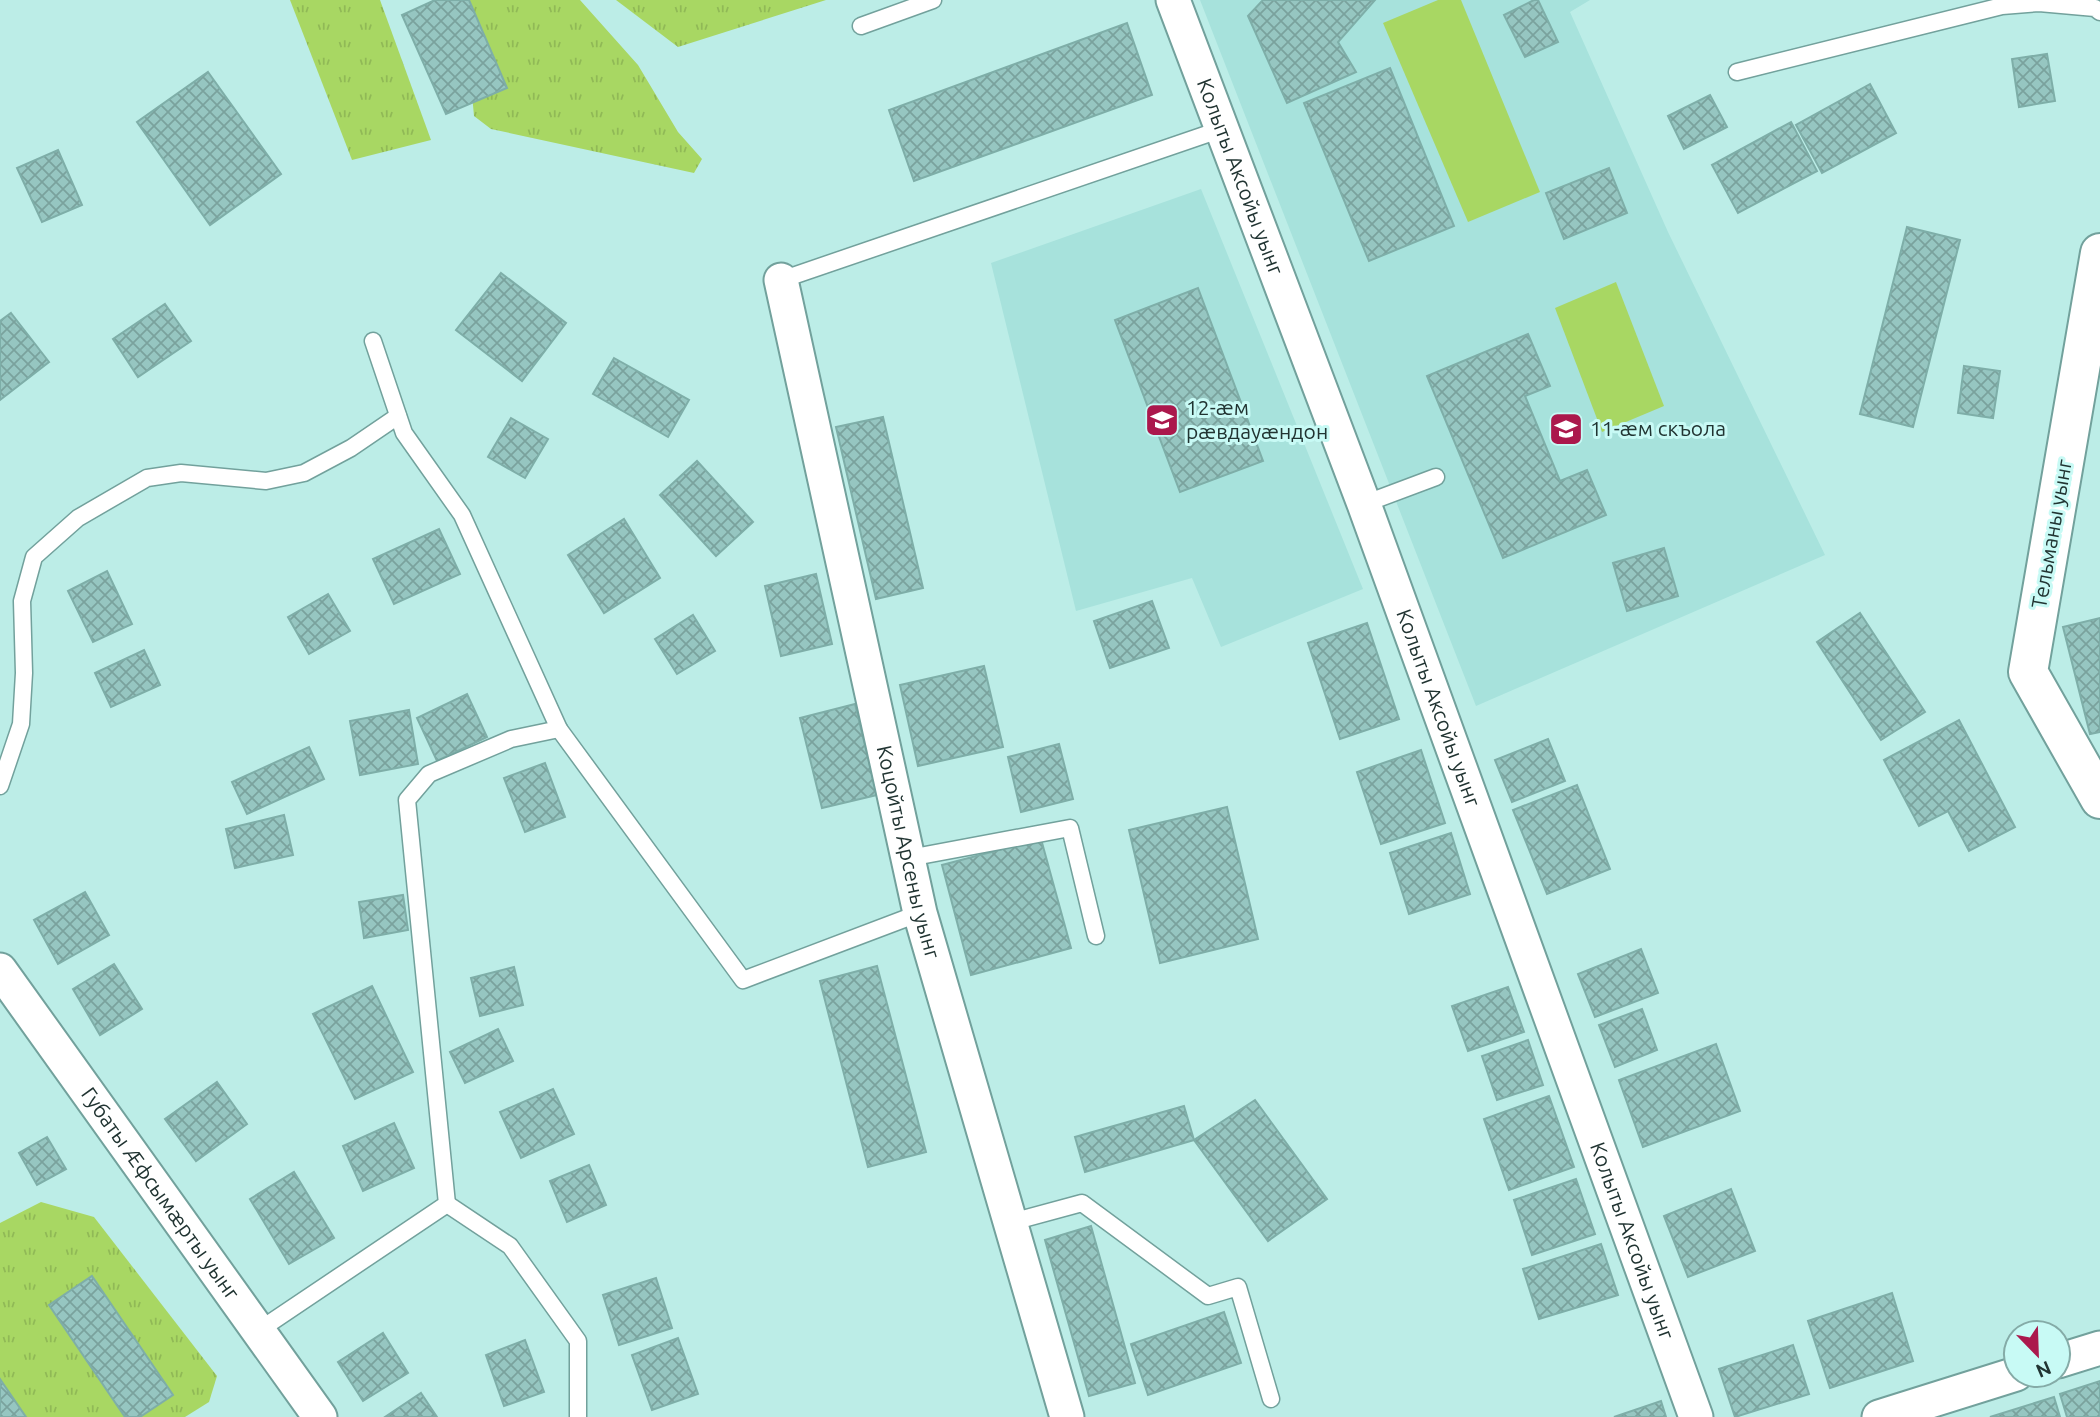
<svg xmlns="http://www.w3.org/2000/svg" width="2100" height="1417" font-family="Ubuntu,sans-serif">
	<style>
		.built { fill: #a7e2dc }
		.grass { fill: url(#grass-tufts) }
		.garden { fill: #a8d763 }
		.building { fill: url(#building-cross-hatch); stroke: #7eaea8; stroke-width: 2 }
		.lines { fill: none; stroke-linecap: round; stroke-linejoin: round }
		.service-casing { stroke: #72a19c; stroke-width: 19 }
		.minor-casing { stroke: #72a19c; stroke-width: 37 }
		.tertiary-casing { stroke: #72a19c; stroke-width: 42 }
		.service { stroke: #fff; stroke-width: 16 }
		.minor { stroke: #fff; stroke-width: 33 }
		.tertiary { stroke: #fff; stroke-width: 38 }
		.labels { text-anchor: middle; stroke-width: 6; stroke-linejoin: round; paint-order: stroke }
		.street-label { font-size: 21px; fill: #213432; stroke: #c8faf5 }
		.poi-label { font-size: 21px; fill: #213432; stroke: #c8faf5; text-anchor: start }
	</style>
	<defs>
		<pattern id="grass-tufts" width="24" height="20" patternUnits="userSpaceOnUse" patternTransform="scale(1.75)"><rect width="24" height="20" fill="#a8d763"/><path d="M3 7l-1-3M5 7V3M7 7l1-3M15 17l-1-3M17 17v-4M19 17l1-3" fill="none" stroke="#90b956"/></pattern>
		<pattern id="building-cross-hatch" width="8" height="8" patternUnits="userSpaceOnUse" patternTransform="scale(1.75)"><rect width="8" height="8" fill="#96c6c1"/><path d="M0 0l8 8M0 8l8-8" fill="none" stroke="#7aa29d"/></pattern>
	</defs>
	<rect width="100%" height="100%" fill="#bcede7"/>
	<!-- built -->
	<g class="built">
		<path d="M1200 0H1590L1570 12 1668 232 1825 555 1476 706Z"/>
		<path d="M1201 189 1363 589 1221 647 1192 578 1076 611 991 263Z"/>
	</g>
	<!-- grass -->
	<g class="grass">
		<path d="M290 0H380L431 140 352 160Z"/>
		<path d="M466 0H580L638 65 678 132 702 159 694 173 491 129 474 116 465 18Z"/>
		<path d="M616 0H826L678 47Z"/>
		<path d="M41 1202 94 1217 217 1376 209 1402 185 1417H0V1223Z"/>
	</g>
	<!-- garden -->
	<g class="garden">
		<path d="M1438 0H1461L1540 192 1468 222 1383 23Z"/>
		<path d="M1616 282 1664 406 1602 432 1555 308Z"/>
	</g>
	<!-- building -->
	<g class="building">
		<path d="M435 0H469L507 88 446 114 402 15Z"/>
		<path d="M1263 0H1375L1338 42 1356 72 1287 103 1248 16Z"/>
		<path d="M1534 0H1538L1558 42 1525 57 1504 15Z"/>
		<path d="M1127 23 1152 95 914 181 889 110Z"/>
		<path d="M2047 54 2055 101 2019 107 2012 59Z"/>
		<path d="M1390 68 1454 226 1369 261 1304 103Z"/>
		<path d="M208 72 281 174 210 225 137 122Z"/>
		<path d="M1870 84 1896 133 1822 173 1796 125Z"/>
		<path d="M1710 95 1727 127 1684 149 1668 116Z"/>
		<path d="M1791 122 1817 171 1738 213 1712 165Z"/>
		<path d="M58 150 82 205 42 222 17 168Z"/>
		<path d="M1609 168 1627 213 1564 239 1546 193Z"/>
		<path d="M1907 227 1960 240 1913 427 1860 414Z"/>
		<path d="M501 273 566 323 522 381 456 330Z"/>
		<path d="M1198 288 1263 461 1180 492 1115 320Z"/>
		<path d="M165 304 191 341 138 377 113 339Z"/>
		<path d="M11 313 49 362 0 400V321Z"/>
		<path d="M1528 334 1550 386 1525 396 1560 481 1587 470 1606 515 1503 558 1427 376Z"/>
		<path d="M614 358 689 400 668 437 593 394Z"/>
		<path d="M1964 366 2000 371 1993 418 1958 413Z"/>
		<path d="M883 417 923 588 876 599 836 427Z"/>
		<path d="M511 418 548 439 525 478 488 457Z"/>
		<path d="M697 461 753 522 716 556 660 495Z"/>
		<path d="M624 519 660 578 604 613 568 555Z"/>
		<path d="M439 529 460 574 394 604 373 559Z"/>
		<path d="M1664 548 1678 596 1627 611 1613 563Z"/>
		<path d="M107 571 132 624 93 642 68 591Z"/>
		<path d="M816 574 832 644 781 656 765 586Z"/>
		<path d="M328 594 350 631 309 654 288 617Z"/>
		<path d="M1152 601 1169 648 1110 668 1094 621Z"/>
		<path d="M1860 613 1925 712 1881 740 1817 642Z"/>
		<path d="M693 615 715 651 677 674 655 639Z"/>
		<path d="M2100 618V732L2090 734 2063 627Z"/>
		<path d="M1367 623 1399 719 1340 739 1308 643Z"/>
		<path d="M144 650 160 685 111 707 95 673Z"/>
		<path d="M984 666 1003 747 918 766 900 685Z"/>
		<path d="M467 694 487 737 437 761 417 718Z"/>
		<path d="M855 704 877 795 822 808 800 718Z"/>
		<path d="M409 710 418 764 360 775 350 721Z"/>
		<path d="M1959 720 2015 827 1969 851 1948 811 1919 826 1884 760Z"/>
		<path d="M1548 739 1565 781 1512 802 1495 760Z"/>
		<path d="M1059 744 1073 799 1021 812 1008 757Z"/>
		<path d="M309 747 324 779 247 814 232 782Z"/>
		<path d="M1421 750 1445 823 1381 844 1357 772Z"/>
		<path d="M545 763 565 817 525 832 504 778Z"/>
		<path d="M1577 785 1610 869 1547 894 1513 810Z"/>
		<path d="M1227 807 1258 939 1160 963 1129 830Z"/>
		<path d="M284 815 293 855 235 868 226 829Z"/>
		<path d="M1451 833 1470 894 1409 914 1390 853Z"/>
		<path d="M1041 839 1071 948 971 975 942 865Z"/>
		<path d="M85 892 109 935 58 964 34 920Z"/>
		<path d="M403 895 408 930 364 938 359 902Z"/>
		<path d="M1641 949 1658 993 1595 1017 1578 974Z"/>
		<path d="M114 964 142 1009 100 1035 73 989Z"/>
		<path d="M877 966 926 1152 868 1167 820 981Z"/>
		<path d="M514 967 523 1005 480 1016 471 978Z"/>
		<path d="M372 986 413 1072 355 1099 313 1014Z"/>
		<path d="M1508 987 1524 1032 1468 1051 1452 1006Z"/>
		<path d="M1642 1009 1657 1050 1615 1067 1599 1025Z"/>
		<path d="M498 1029 513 1061 465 1083 450 1052Z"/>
		<path d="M1528 1040 1543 1085 1497 1100 1482 1056Z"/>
		<path d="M1716 1044 1740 1111 1643 1147 1619 1080Z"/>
		<path d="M217 1082 247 1124 196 1161 165 1119Z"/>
		<path d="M553 1089 574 1134 521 1158 500 1112Z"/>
		<path d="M1549 1096 1574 1167 1509 1190 1484 1119Z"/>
		<path d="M1255 1100 1327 1199 1268 1241 1194 1140Z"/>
		<path d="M1184 1106 1194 1140 1085 1172 1075 1137Z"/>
		<path d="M394 1123 414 1168 363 1191 343 1146Z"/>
		<path d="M47 1137 66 1169 37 1185 19 1153Z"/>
		<path d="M589 1165 606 1205 567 1222 550 1181Z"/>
		<path d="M294 1172 334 1238 289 1264 250 1199Z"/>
		<path d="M1576 1179 1595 1234 1532 1255 1514 1200Z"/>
		<path d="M1731 1189 1755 1251 1688 1277 1664 1216Z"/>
		<path d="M1091 1226 1135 1383 1089 1396 1045 1240Z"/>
		<path d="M1601 1244 1618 1295 1539 1319 1523 1269Z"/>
		<path d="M92 1276 173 1395 140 1417H125L49 1305Z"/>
		<path d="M656 1278 672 1328 619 1345 603 1295Z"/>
		<path d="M1892 1293 1913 1361 1830 1388 1808 1321Z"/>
		<path d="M1224 1312 1241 1363 1148 1395 1131 1344Z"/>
		<path d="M383 1333 408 1373 363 1401 338 1362Z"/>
		<path d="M678 1338 698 1394 652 1410 632 1355Z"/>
		<path d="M525 1340 544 1392 504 1406 486 1355Z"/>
		<path d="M1793 1345 1809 1394 1735 1417 1719 1369Z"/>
		<path d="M0 1379 26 1417H0Z"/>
		<path d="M2100 1381V1417H2067L2060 1394Z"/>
		<path d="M421 1393 437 1417H385Z"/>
		<path d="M2054 1397 2060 1417H1990Z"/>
		<path d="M1661 1401 1666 1417H1614Z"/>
	</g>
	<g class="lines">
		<!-- service casing -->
		<g class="service-casing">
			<g id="service">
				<path d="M861 26 933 0"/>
				<path d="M1737 72 2002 6 2039 3 2095 8 2100 12"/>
				<path d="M781 280 1222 129"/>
				<path d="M373 341 404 433 462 515 559 729 743 980 920 913"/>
				<path d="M1364 504 1436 477"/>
				<path d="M0 786 21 724 24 673 22 601 34 557 78 518 147 478 181 473 266 481 304 473 351 448 398 416"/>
				<path d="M909 858 1070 828 1096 936"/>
				<path d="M447 1204 510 1246 578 1341V1417"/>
				<path d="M1012 1222 1082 1203 1208 1296 1238 1287 1271 1399"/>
				<path d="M258 1331 447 1204 407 800 429 774 511 739 559 729"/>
			</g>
		</g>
		<!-- minor casing -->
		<g class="minor-casing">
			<g id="minor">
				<path id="s1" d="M1173 0 1364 504 1696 1417"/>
				<path id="s2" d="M781 280 920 913 1067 1417"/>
				<path id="s3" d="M0 970 320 1417"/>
				<path d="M2058 1361 2100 1348"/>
				<path d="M1879 1417 2016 1374"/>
			</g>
		</g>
		<!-- tertiary casing -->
		<g class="tertiary-casing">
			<path id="tertiary" d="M2100 253 2028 672 2100 799"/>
		</g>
		<!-- service -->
		<use href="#service" class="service"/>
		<!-- minor -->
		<use href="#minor" class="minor"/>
		<!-- tertiary -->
		<use href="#tertiary" class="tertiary"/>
	</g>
	<!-- icons -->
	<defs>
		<g id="school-square" transform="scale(1.75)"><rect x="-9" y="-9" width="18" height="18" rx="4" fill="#ab184c" stroke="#c8faf5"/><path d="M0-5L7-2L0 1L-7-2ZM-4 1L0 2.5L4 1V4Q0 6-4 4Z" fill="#fff"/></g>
	</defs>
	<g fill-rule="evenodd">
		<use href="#school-square" x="1162" y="420"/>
		<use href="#school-square" x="1566" y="429"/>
	</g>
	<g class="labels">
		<!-- street labels -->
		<g class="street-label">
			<text dy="7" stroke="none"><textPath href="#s1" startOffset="189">Колыты Аксойы уынг</textPath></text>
			<text transform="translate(2052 534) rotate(-80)" y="7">Тельманы уынг</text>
			<text dy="7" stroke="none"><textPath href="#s1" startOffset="756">Колыты Аксойы уынг</textPath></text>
			<text dy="7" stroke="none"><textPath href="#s2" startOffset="586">Коцойты Арсены уынг</textPath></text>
			<text dy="7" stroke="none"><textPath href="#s3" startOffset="275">Губаты Æфсымæрты уынг</textPath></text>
			<text dy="7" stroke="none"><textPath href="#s1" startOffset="1323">Колыты Аксойы уынг</textPath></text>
		</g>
		<!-- poi labels -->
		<g class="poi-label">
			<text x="1186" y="415">12-æм<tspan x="1186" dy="24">рӕвдауӕндон</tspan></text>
			<text x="1590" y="436">11-æм скъола</text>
		</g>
	</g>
	<!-- north arrow -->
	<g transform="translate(2037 1354) rotate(157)"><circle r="33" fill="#c8faf5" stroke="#85aba7" stroke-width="2"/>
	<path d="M0-5L12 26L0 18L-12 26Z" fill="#ab184c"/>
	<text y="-10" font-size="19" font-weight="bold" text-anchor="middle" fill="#213432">N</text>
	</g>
</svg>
